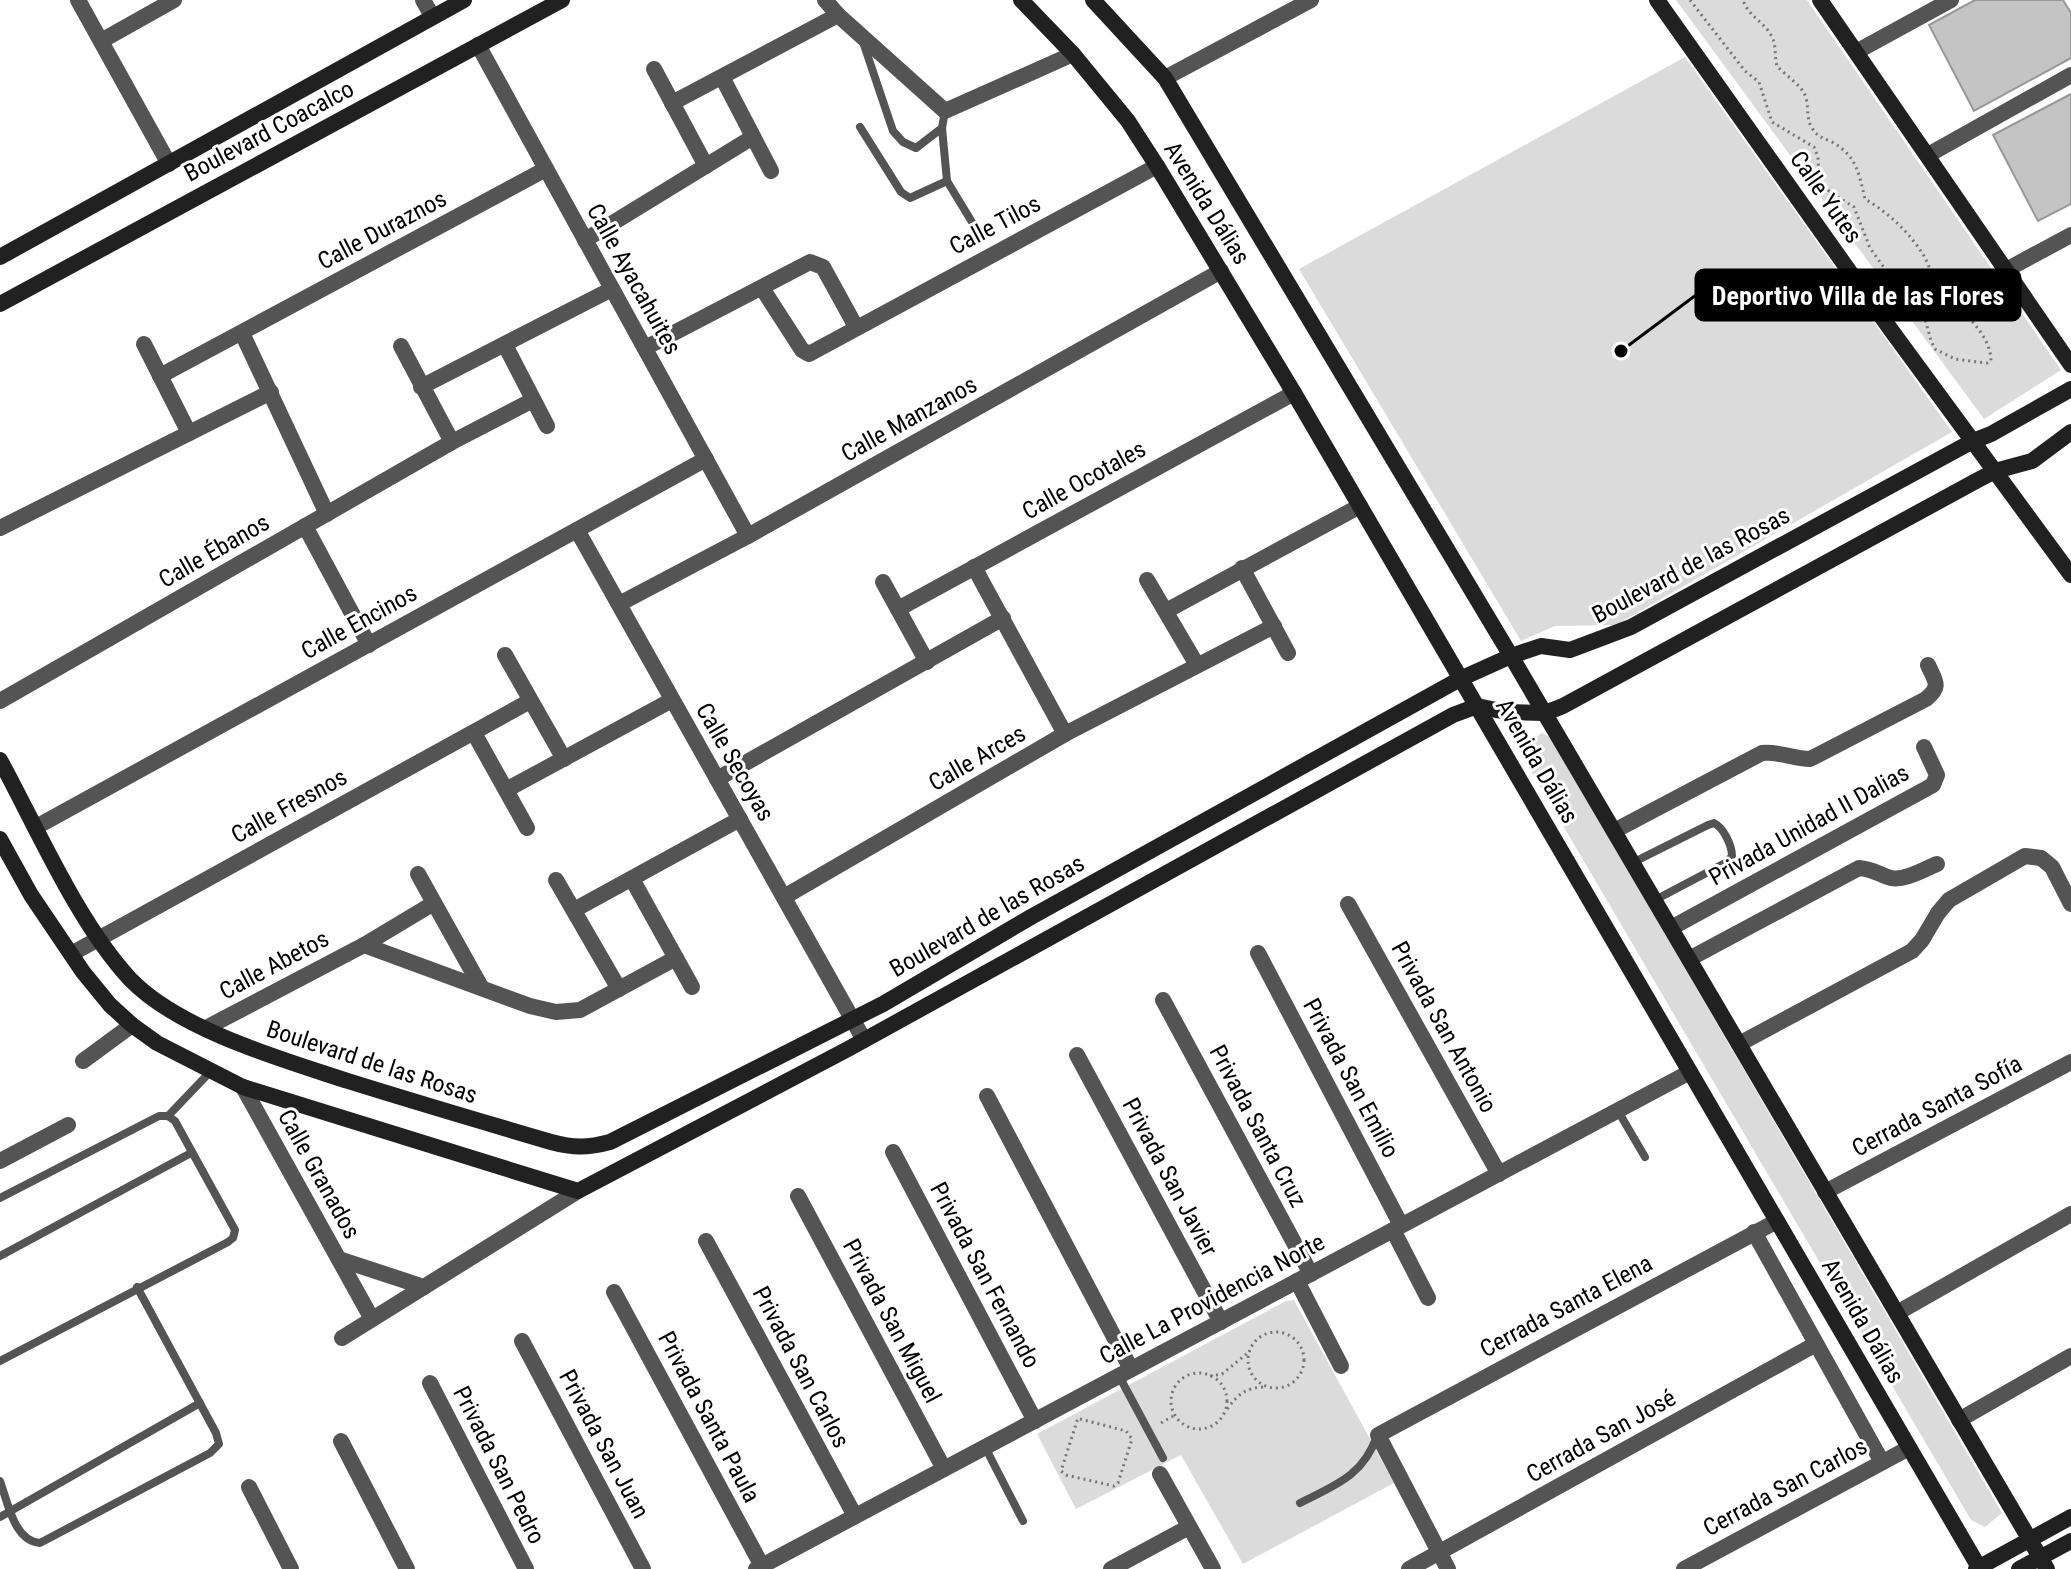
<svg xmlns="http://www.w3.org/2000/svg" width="2071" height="1569" font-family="'Roboto Condensed',sans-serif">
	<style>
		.green { fill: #dbdbdb }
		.building { fill: #c4c4c4; stroke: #989898; stroke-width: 2 }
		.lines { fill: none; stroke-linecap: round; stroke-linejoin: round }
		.path { stroke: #767676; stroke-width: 3; stroke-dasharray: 2 4; stroke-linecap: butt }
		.lane { stroke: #545454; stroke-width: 8 }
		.street { stroke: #545454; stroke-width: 16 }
		.secondary { stroke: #212121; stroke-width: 16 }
		.labels { text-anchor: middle; stroke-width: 6; stroke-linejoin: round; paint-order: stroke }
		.street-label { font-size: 24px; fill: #000; stroke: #fff }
		.leader { fill: none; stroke: #000; stroke-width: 3 }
		.callout-dot { fill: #000; stroke: #fff; stroke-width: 3 }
		.callout { fill: #000; stroke: #000; stroke-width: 3 }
		.callout-label { font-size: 26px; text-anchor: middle; font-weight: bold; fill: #fff }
	</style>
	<rect width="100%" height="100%" fill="#fff"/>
	<!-- green -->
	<g class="green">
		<path d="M1676 0H1807L2061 370 1984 419Z"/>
		<path d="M1685 57 1952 432 1616 625 1555 626 1521 641 1299 269Z"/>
		<path d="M1542 733 1550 737 2002 1513 1985 1527 1971 1520 1518 749Z"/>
		<path d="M1294 1300 1394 1483 1243 1564 1181 1455 1076 1509 1037 1434 1286 1301Z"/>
	</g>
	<!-- building -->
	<g class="building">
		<path d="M1975 0H2063L2071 13V58L1974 111 1929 25Z"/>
		<path d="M2071 94V204L2038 221 1993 135Z"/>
	</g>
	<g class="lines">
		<!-- path -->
		<g class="path">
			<path d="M1690 0 1745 71 1759 82 1772 122 1814 147 1818 157 1819 181 1830 192 1854 207 1870 248 1885 269 1914 295 1923 311 1931 341 1935 349 1955 359 1987 363 1991 361C1991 331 1955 307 1938 285 1932 276 1929 265 1924 256 1910 233 1889 213 1865 199 1859 174 1857 156 1832 142 1824 138 1817 137 1812 128 1806 118 1809 109 1806 98 1803 86 1786 76 1777 66 1774 56 1777 45 1771 35 1763 21 1748 16 1743 0"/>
			<path d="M1905 320 1923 311"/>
			<circle cx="1276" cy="1360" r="28"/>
			<circle cx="1199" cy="1401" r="28"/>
			<path d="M1210 1376 1222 1374 1249 1352"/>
			<path d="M1227 1409C1238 1394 1247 1387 1266 1387"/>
			<path d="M1080 1419 1126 1431 1132 1439 1118 1483 1114 1486 1066 1475 1061 1471 1077 1421Z"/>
			<path d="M1161 1423 1175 1415"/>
		</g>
		<!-- lane -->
		<g class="lane">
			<path d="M863 42 893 131 903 142 916 148 942 128"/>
			<path d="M860 127 901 192 910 198 947 181 942 128 945 111"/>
			<path d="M947 181 975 227"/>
			<path d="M1632 863 1708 825 1714 823C1724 828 1732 846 1732 856L1727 862 1655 900"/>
			<path d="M1618 1111 1645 1157"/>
			<path d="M168 1116 211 1071"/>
			<path d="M0 1198 159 1116H168L175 1121 235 1230 233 1238 228 1242 0 1361"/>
			<path d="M0 1256 191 1153"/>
			<path d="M1119 1376 1163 1458"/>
			<path d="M985 1447 1023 1521"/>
			<path d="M0 1481C8 1503 14 1541 40 1543L210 1453 219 1444 216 1433 137 1287"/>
			<path d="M1300 1503C1335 1485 1363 1476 1377 1436"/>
			<path d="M0 1517 200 1403"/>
		</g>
		<!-- street -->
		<g class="street">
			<path d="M78 0 169 164"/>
			<path d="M423 0 432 16"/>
			<path d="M825 0 838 15 945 111 1073 54"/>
			<path d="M101 41 174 0"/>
			<path d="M478 45 748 536"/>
			<path d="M1856 52 1951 0"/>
			<path d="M654 69 706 166"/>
			<path d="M722 77 771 171"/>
			<path d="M1165 78 1311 0"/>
			<path d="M672 103 838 15"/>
			<path d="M1928 155 2071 75"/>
			<path d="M585 240 753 137"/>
			<path d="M2006 270 2071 235"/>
			<path d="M762 288 802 350 809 354 1157 166"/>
			<path d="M242 333 327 514"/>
			<path d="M144 344 189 433"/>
			<path d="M505 345 547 426"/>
			<path d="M401 346 452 442"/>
			<path d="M645 348 810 262 823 267 856 327"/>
			<path d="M160 376 546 169"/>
			<path d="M421 387 612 289"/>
			<path d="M305 526 369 645"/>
			<path d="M0 528 271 392"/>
			<path d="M577 530 864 1040"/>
			<path d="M974 567 1065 734"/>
			<path d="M1242 568 1288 653"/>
			<path d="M1147 580 1197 665"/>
			<path d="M883 582 927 662"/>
			<path d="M619 604 748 536 1221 271"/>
			<path d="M898 609 1294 393"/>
			<path d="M1166 611 1360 506"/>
			<path d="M505 655 564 759"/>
			<path d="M0 701 452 442 533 400"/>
			<path d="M474 733 527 828"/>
			<path d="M717 779 1003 618"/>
			<path d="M506 790 672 700"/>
			<path d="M36 827 706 459"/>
			<path d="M1614 831 1762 753C1779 751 1793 759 1810 759L1926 699C1942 686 1935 681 1928 665"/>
			<path d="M418 874 481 987"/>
			<path d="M632 879 692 987"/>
			<path d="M556 880 619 989"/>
			<path d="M784 897 1065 734 1274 626"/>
			<path d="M1348 904 1499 1174"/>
			<path d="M574 910 740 819"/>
			<path d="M1671 928 1933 785 1937 775 1924 747"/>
			<path d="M364 945 530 1006 556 1012 580 1010 676 958"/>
			<path d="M1258 953 1401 1225"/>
			<path d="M71 954 530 701"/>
			<path d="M1689 959 1859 868C1874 869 1879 875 1891 878 1905 881 1924 869 1937 864"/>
			<path d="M1163 1000 1311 1274"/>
			<path d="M206 1028 364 945 434 903"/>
			<path d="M1739 1044 1912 951 1922 940 1938 913 1949 900 2025 856 2041 858 2052 867 2071 904"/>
			<path d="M1077 1055 1221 1322"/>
			<path d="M83 1061 132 1025"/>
			<path d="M243 1087 372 1319"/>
			<path d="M987 1096 1131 1369"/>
			<path d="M893 1152 1035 1421"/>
			<path d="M0 1161 68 1125"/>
			<path d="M1825 1192 2071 1062"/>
			<path d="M798 1196 944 1469"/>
			<path d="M1393 1230 1428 1298"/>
			<path d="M1754 1232 1882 1462"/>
			<path d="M706 1241 855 1516"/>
			<path d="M339 1259 424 1287"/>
			<path d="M1297 1281 1341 1366"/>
			<path d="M614 1292 762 1566"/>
			<path d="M1897 1313 2071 1214"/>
			<path d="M342 1338 578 1191"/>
			<path d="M522 1341 643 1569"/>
			<path d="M430 1383 526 1569"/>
			<path d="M1959 1420 2071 1356"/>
			<path d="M341 1441 407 1569"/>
			<path d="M1160 1474 1213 1569"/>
			<path d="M249 1487 291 1569"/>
			<path d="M756 1569 1690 1072"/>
			<path d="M1111 1569 1189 1527"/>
			<path d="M1409 1569 1816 1344"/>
			<path d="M1448 1569 1378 1435 1777 1221"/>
			<path d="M1684 1569 1909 1448"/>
		</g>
		<!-- secondary -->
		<g class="secondary">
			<path d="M1021 0 1073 54 1128 121 1157 166 1294 393 1980 1569"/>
			<path d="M1093 0 1165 78 1511 656 2047 1569"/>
			<path d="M1657 0 1891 330 2071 575"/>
			<path d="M1820 0 2071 365"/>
			<path d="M0 257 464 0"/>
			<path d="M0 304 562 0"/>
			<path d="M0 760C37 828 78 923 130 979 179 1030 281 1059 348 1081 415 1102 483 1122 551 1142 573 1148 588 1148 610 1142L883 1004 1031 917 1460 679 1511 656 1541 646 1570 650 1631 627 1973 441 1991 434 2071 389"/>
			<path d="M0 839 31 895 83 972 110 1005 132 1025 157 1043 243 1087 578 1191 848 1049 1453 715 1477 706 1506 712 1545 713 1563 706 1976 481 1995 471 2032 461 2071 432"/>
			<path d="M1976 1569 2071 1517"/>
			<path d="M2019 1569 2071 1541"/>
		</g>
	</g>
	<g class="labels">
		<!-- street labels -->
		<g class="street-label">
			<text transform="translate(269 131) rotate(-28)" y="8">Boulevard Coacalco</text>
			<text transform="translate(1826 197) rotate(55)" y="8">Calle Yutes</text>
			<text transform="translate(1207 203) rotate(58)" y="8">Avenida Dálias</text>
			<text transform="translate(995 225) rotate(-28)" y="8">Calle Tilos</text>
			<text transform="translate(382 230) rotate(-28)" y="8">Calle Duraznos</text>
			<text transform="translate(634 279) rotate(61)" y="8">Calle Ayacahuites</text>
			<text transform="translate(909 419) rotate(-29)" y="8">Calle Manzanos</text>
			<text transform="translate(1084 480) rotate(-29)" y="8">Calle Ocotales</text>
			<text transform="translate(214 551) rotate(-30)" y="8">Calle Ébanos</text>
			<text transform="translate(1691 565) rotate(-28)" y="8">Boulevard de las Rosas</text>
			<text transform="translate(359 622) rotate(-29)" y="8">Calle Encinos</text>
			<text transform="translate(977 758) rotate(-30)" y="8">Calle Arces</text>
			<text transform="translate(1537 761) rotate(60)" y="8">Avenida Dálias</text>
			<text transform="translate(735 762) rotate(60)" y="8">Calle Secoyas</text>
			<text transform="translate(289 806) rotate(-29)" y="8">Calle Fresnos</text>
			<text transform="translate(1809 825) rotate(-29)" y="8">Privada Unidad II Dalias</text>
			<text transform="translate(987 916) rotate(-30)" y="8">Boulevard de las Rosas</text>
			<text transform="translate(274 965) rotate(-28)" y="8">Calle Abetos</text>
			<text transform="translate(1444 1027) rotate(61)" y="8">Privada San Antonio</text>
			<text transform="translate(372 1062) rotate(18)" y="8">Boulevard de las Rosas</text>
			<text transform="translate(1351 1078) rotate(62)" y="8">Privada San Emilio</text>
			<text transform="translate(1937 1106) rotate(-28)" y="8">Cerrada Santa Sofía</text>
			<text transform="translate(1258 1126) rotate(62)" y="8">Privada Santa Cruz</text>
			<text transform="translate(319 1174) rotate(61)" y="8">Calle Granados</text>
			<text transform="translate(1170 1177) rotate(62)" y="8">Privada San Javier</text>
			<text transform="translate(985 1275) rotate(62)" y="8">Privada San Fernando</text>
			<text transform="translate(1212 1299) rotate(-28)" y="8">Calle La Providencia Norte</text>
			<text transform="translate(1566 1306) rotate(-28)" y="8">Cerrada Santa Elena</text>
			<text transform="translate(892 1321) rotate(62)" y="8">Privada San Miguel</text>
			<text transform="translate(1863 1321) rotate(60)" y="8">Avenida Dálias</text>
			<text transform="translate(801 1367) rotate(62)" y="8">Privada San Carlos</text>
			<text transform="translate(709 1417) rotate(62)" y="8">Privada Santa Paula</text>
			<text transform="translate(1601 1436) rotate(-29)" y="8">Cerrada San José</text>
			<text transform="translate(604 1444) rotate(62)" y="8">Privada San Juan</text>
			<text transform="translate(499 1465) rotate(63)" y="8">Privada San Pedro</text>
			<text transform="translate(1785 1487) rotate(-28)" y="8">Cerrada San Carlos</text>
		</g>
	</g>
	<!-- callouts -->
	<path class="leader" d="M1621 351L1696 295"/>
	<circle class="callout-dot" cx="1621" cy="351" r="8"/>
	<rect class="callout" x="1696" y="270" width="324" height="50" rx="8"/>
	<g class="callout-label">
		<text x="1858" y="305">Deportivo Villa de las Flores</text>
	</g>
</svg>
